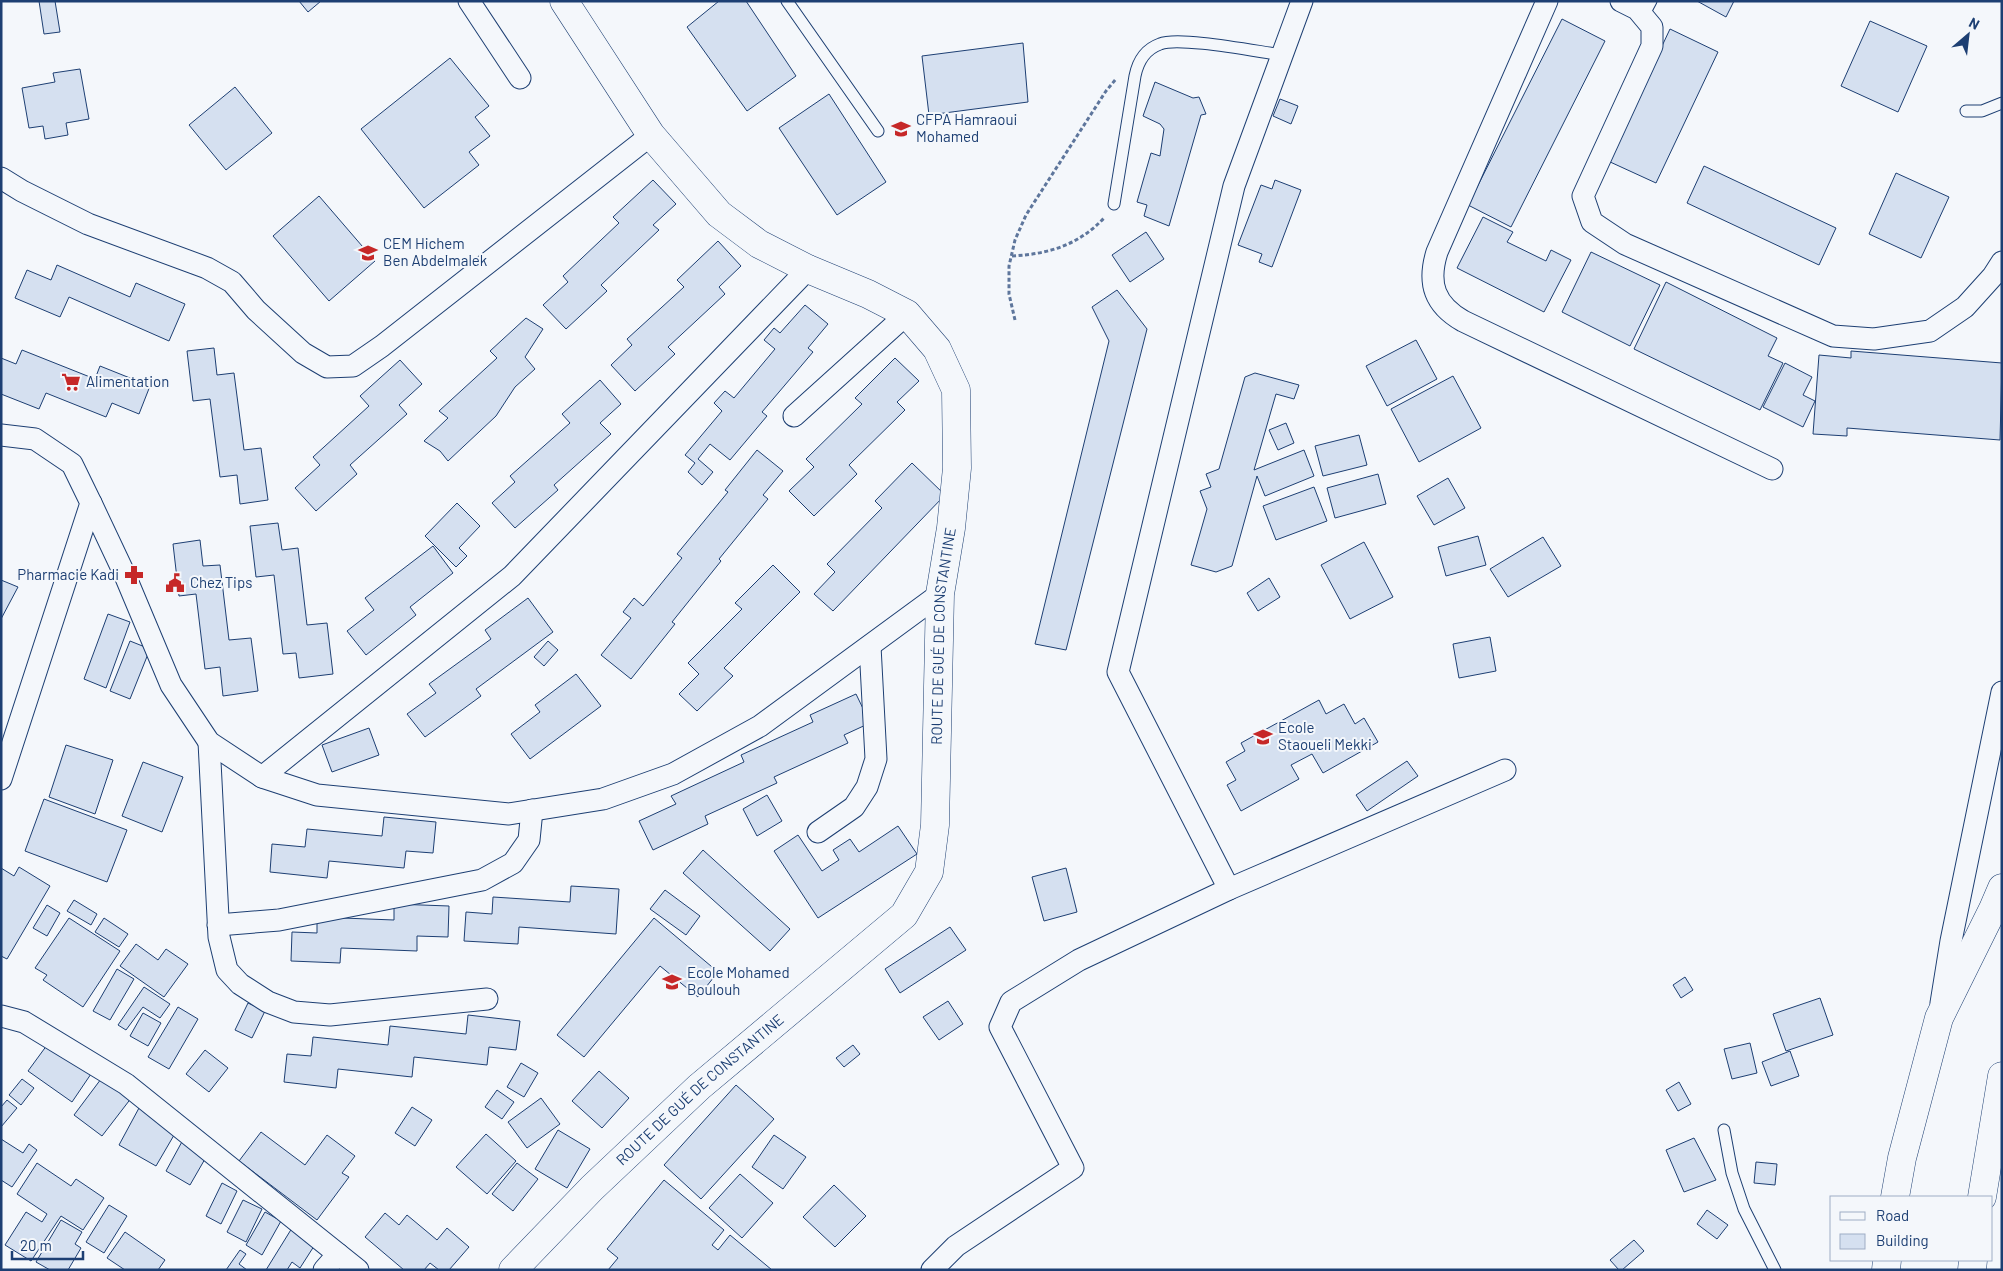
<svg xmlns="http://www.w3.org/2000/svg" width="2003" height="1271" font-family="Barlow,sans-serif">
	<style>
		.building { fill: #d5e0f0; stroke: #1d3f73 }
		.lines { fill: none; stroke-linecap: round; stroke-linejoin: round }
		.lane-casing { stroke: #1d3f73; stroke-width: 13 }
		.street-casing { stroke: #1d3f73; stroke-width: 23 }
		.secondary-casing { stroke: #1d3f73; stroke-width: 29 }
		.highway-casing { stroke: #1d3f73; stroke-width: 29 }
		.path { stroke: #5e769c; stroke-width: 3; stroke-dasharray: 4 2.5; stroke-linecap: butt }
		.lane { stroke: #f4f7fb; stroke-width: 11 }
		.street { stroke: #f4f7fb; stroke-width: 21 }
		.secondary { stroke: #f4f7fb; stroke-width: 28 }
		.highway { stroke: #f4f7fb; stroke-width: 28 }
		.labels { text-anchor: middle; stroke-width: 4; stroke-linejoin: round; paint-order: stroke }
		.poi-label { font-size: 15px; fill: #1d3f73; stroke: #f4f7fb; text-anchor: start }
		.street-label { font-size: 15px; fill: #1d3f73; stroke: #f4f7fb }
	</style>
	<rect width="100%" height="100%" fill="#f4f7fb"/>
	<!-- building -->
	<g class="building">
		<path d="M39 1H55L60 32 44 34Z"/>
		<path d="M299 1H321L308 12Z"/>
		<path d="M719 1H746L796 76 747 111 687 27Z"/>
		<path d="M1697 1H1734L1726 17Z"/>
		<path d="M1562 19 1605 41 1511 227 1468 205Z"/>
		<path d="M1870 21 1927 46 1898 112 1841 86Z"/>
		<path d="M1670 29 1718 52 1656 183 1608 161Z"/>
		<path d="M1023 43 1028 102 929 115 922 56Z"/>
		<path d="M450 58 489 106 475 117 490 136 469 152 479 165 424 208 361 129Z"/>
		<path d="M80 69 89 119 66 123 68 135 45 139 43 126 29 128 22 88 55 82 53 73Z"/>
		<path d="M1155 82 1193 98 1199 97 1206 114 1201 115 1169 226 1144 216 1147 205 1137 202 1151 153 1160 156 1164 129 1160 124 1143 116Z"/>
		<path d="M235 87 272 133 226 170 189 125Z"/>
		<path d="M829 94 886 182 837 215 779 128Z"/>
		<path d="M1280 99 1298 106 1291 124 1273 116Z"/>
		<path d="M1704 166 1836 228 1819 265 1687 203Z"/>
		<path d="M1896 173 1949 197 1921 258 1869 234Z"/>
		<path d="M653 180 676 204 653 225 659 230 601 285 607 291 566 329 543 305 568 282 563 276 619 223 613 217Z"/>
		<path d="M1275 180 1301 190 1272 267 1259 262 1262 254 1238 245 1261 185 1272 189Z"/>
		<path d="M319 196 375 261 329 301 273 236Z"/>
		<path d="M1483 217 1513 232 1507 242 1546 261 1551 250 1571 260 1544 312 1457 268Z"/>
		<path d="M1146 232 1164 259 1130 282 1112 255Z"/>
		<path d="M718 241 741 266 719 287 725 294 668 347 675 354 635 391 611 365 632 345 627 339 684 287 677 280Z"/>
		<path d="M1591 252 1660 285 1630 346 1562 312Z"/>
		<path d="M57 265 130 297 136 283 185 304 169 341 69 297 60 317 15 298 27 270 51 280Z"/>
		<path d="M1666 282 1777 338 1768 356 1783 363 1760 410 1634 349Z"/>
		<path d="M1117 290 1147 329 1066 650 1035 644 1109 341 1092 307Z"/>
		<path d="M805 305 828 324 808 348 813 352 762 412 767 416 730 460 710 444 698 459 713 472 702 485 688 472 695 463 685 455 722 411 714 403 725 391 734 398 775 349 764 340 774 328 780 333Z"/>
		<path d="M526 318 543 329 525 357 535 369 515 387 496 416 448 461 440 451 424 441 448 418 439 411 497 358 490 351Z"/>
		<path d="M1416 340 1437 379 1387 406 1366 366Z"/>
		<path d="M214 348 217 375 234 373 244 450 261 448 268 500 240 504 237 475 220 477 210 399 193 401 187 351Z"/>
		<path d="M22 350 95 379 100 366 150 386 139 414 112 403 106 417 46 393 39 409 1 394V358L16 364Z"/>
		<path d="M1851 351 2002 363 2000 440 1847 428V436L1813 434 1819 355 1851 358Z"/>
		<path d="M895 358 919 381 897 402 905 410 849 465 857 474 814 516 789 491 814 467 806 459 862 404 855 398Z"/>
		<path d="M400 360 422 384 399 405 407 414 350 465 357 474 316 511 295 488 320 465 313 457 369 406 360 396Z"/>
		<path d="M1785 363 1812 377 1803 395 1815 401 1803 427 1763 407Z"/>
		<path d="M1255 373 1299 385 1294 399 1276 394 1254 470 1304 450 1314 476 1265 496 1257 476 1232 566 1216 572 1191 565 1207 509 1200 491 1211 487 1206 474 1219 469 1245 377Z"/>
		<path d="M1453 376 1481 428 1419 462 1391 409Z"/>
		<path d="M600 380 621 404 600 423 611 434 554 485 558 490 515 528 492 503 515 482 510 476 570 423 562 414Z"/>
		<path d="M1286 423 1294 443 1278 450 1269 430Z"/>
		<path d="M1359 435 1367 465 1323 476 1315 446Z"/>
		<path d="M757 450 783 471 763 495 768 499 719 559 721 561 672 622 675 624 631 679 601 655 631 618 623 612 634 598 643 606 682 558 677 554 728 492 725 490Z"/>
		<path d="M912 463 945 495 833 611 814 594 835 572 827 564 882 508 875 501Z"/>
		<path d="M1378 474 1386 504 1335 518 1327 488Z"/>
		<path d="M1448 478 1465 508 1434 525 1417 496Z"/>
		<path d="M1314 487 1327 521 1276 540 1263 506Z"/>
		<path d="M457 503 480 526 459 548 467 556 456 567 425 536Z"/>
		<path d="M278 523 282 550 298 548 307 625 327 623 333 674 299 678 296 653 283 654 274 575 256 577 250 526Z"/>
		<path d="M1478 536 1486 565 1446 576 1438 547Z"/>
		<path d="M1543 537 1561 566 1508 597 1490 569Z"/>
		<path d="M200 540 203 566 220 565 229 640 251 638 258 691 223 696 220 667 205 669 196 594 179 596 173 544Z"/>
		<path d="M1364 542 1393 597 1350 619 1321 565Z"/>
		<path d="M433 546 453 573 410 607 416 615 366 655 347 631 374 610 365 598Z"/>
		<path d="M773 565 800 592 724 668 733 676 697 711 679 694 699 674 688 663 742 609 735 603Z"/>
		<path d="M1269 578 1280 597 1258 611 1247 593Z"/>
		<path d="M1 580 18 587 1 619Z"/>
		<path d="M528 598 553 632 476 689 481 696 425 737 407 714 436 693 429 684 491 639 485 630Z"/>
		<path d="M108 614 130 622 106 688 84 679Z"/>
		<path d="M1490 637 1496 671 1459 678 1453 644Z"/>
		<path d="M130 641 150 649 130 699 110 691Z"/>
		<path d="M548 641 558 650 544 666 534 657Z"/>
		<path d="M576 674 601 706 530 759 511 734 540 712 535 705Z"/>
		<path d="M856 694 870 723 844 735 848 743 774 777 777 783 705 816 708 824 653 850 639 821 676 804 671 796 744 762 741 755 813 722 810 715Z"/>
		<path d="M1319 700 1326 714 1344 704 1355 724 1364 718 1378 742 1323 773 1312 754 1291 765 1299 779 1241 811 1227 785 1236 780 1226 762 1245 751 1241 743Z"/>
		<path d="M369 728 379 755 332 772 322 745Z"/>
		<path d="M66 745 113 760 95 814 49 797Z"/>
		<path d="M1407 761 1418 776 1367 811 1356 795Z"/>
		<path d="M143 762 183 777 162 832 122 816Z"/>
		<path d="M767 795 782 821 757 836 743 809Z"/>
		<path d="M44 799 127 830 107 882 25 851Z"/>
		<path d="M384 817 436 822 433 853 406 851 404 868 329 861 327 878 270 872 272 844 305 847 307 829 382 836Z"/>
		<path d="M898 826 917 854 818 918 774 851 798 835 822 871 839 860 833 850 850 839 859 852Z"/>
		<path d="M703 850 790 929 770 951 683 873Z"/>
		<path d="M19 867 50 886 7 959 1 956V868L14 876Z"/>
		<path d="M1066 868 1077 912 1044 921 1032 877Z"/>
		<path d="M571 886 619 889 616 934 519 927 518 944 464 941 466 912 492 914 493 897 570 902Z"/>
		<path d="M665 890 700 916 686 935 650 909Z"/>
		<path d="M74 900 97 914 91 925 67 911Z"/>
		<path d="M394 904 449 906 448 937 417 936V951L341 948 340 963 291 961 292 932 317 933V917L394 920Z"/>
		<path d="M47 905 60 913 47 936 33 928Z"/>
		<path d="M69 918 120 951 83 1007 43 980 47 975 35 968Z"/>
		<path d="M104 918 128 934 119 947 95 932Z"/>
		<path d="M654 918 718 972 698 997 660 966 584 1057 557 1035Z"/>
		<path d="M950 927 966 950 900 993 885 969Z"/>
		<path d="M136 944 158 960 166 949 188 964 164 997 120 966Z"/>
		<path d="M117 969 134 979 110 1020 93 1011Z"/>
		<path d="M1685 977 1693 990 1681 998 1673 985Z"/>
		<path d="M144 987 170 1004 160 1018 143 1007 126 1030 118 1025Z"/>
		<path d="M1820 998 1833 1035 1786 1051 1773 1014Z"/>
		<path d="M948 1001 963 1024 939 1040 923 1017Z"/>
		<path d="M248 1003 265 1011 252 1038 235 1030Z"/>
		<path d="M178 1007 198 1019 169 1069 148 1057Z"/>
		<path d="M143 1013 161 1023 148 1046 130 1036Z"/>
		<path d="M468 1015 520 1021 516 1050 489 1047 487 1065 414 1057 412 1077 338 1069 336 1088 284 1082 287 1054 311 1056 313 1037 388 1045 390 1026 466 1034Z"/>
		<path d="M50 1041 93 1071 72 1102 28 1071Z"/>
		<path d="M1750 1043 1757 1073 1732 1079 1724 1049Z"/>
		<path d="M853 1045 860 1054 844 1067 836 1058Z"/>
		<path d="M205 1050 228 1068 209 1092 186 1074Z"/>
		<path d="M1790 1051 1799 1076 1771 1086 1762 1062Z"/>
		<path d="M521 1063 538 1073 524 1097 507 1087Z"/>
		<path d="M599 1071 629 1098 602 1128 572 1101Z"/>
		<path d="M104 1075 132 1097 102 1136 74 1115Z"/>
		<path d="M22 1079 34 1088 21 1105 9 1095Z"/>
		<path d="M1679 1082 1691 1104 1678 1111 1666 1090Z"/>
		<path d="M736 1085 774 1119 701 1199 664 1165Z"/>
		<path d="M497 1090 514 1102 502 1119 485 1107Z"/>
		<path d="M541 1098 560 1124 527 1148 508 1122Z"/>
		<path d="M7 1100 17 1108 1 1127V1107Z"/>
		<path d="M412 1107 432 1120 415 1146 395 1133Z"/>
		<path d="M139 1108 177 1130 156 1166 119 1145Z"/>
		<path d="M558 1130 590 1149 567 1188 535 1169Z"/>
		<path d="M261 1132 305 1165 327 1135 355 1156 342 1173 349 1177 317 1220 239 1161Z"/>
		<path d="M486 1134 516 1161 487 1194 456 1167Z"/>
		<path d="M774 1135 806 1157 783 1189 752 1167Z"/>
		<path d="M184 1138 209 1152 190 1185 166 1171Z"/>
		<path d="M1694 1138 1716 1180 1684 1192 1666 1150Z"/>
		<path d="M1 1139 23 1153 29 1144 37 1150 12 1187 1 1180Z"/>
		<path d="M1756 1162 1777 1164 1775 1185 1754 1183Z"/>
		<path d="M37 1163 71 1186 76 1179 104 1198 83 1230 61 1216 31 1261 5 1245 26 1212 42 1222 47 1214 17 1194Z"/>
		<path d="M517 1163 538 1179 513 1211 492 1194Z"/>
		<path d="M740 1174 773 1203 742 1238 709 1208Z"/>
		<path d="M664 1180 724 1230 712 1245 718 1250 730 1235 772 1270H608L618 1258 607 1249Z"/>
		<path d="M222 1183 237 1191 221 1224 206 1216Z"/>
		<path d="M834 1185 866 1216 835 1247 803 1217Z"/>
		<path d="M243 1200 262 1209 246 1242 227 1232Z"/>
		<path d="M109 1205 127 1216 104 1253 86 1242Z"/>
		<path d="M1707 1210 1728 1225 1717 1239 1697 1224Z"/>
		<path d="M265 1212 281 1221 262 1255 246 1245Z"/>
		<path d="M385 1213 399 1225 407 1215 437 1240 447 1228 469 1247 449 1270H439L430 1263 424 1270H404L365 1237Z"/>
		<path d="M61 1220 82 1232 75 1244 81 1248 68 1270H50L36 1262Z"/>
		<path d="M292 1228 316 1243 300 1268 292 1262 287 1270H266Z"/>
		<path d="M125 1232 165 1260 158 1270H125L107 1258Z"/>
		<path d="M1634 1240 1644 1251 1622 1270H1619L1610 1260Z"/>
		<path d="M240 1250 246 1254 239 1264 247 1270H226Z"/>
	</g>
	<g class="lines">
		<!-- lane casing -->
		<g class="lane-casing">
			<g id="lane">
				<path d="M787 1 878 131"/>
				<path d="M1643 16 1651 1"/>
				<path d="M1966 111H1982L2002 103"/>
				<path d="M1114 204 1135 76C1138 61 1146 49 1160 44 1179 36 1259 52 1283 55"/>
				<path d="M1724 1130 1732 1173 1744 1209 1775 1270"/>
			</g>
		</g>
		<!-- street casing -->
		<g class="street-casing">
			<g id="street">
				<path d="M469 1 520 78"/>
				<path d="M1547 1 1437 252C1427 284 1435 305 1463 321L1772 469"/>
				<path d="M1621 1 1637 9 1652 27V46L1583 196 1592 222 1625 244 1833 336 1874 339 1930 331 1965 307 1993 276 2002 262"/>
				<path d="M1 178 22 191 88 224 207 268 232 282 256 310 303 353 327 367 353 366 382 346 651 135"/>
				<path d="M794 416 907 314"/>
				<path d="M1 435 35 439 72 464 91 503 1 779"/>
				<path d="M91 503 124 573 171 685 209 742 262 777 317 795 509 814 603 799 673 774 760 726 940 594"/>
				<path d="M209 742 219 937 227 970 240 984 268 1002 294 1012 330 1015 487 999"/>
				<path d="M262 777 512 576 808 269"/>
				<path d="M818 832 854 807 867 787 876 759 870 646"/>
				<path d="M1229 889 1118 672 1234 186 1302 1"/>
				<path d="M218 925 279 920 482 880 513 863 529 840 532 810"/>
				<path d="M1941 1003 1951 941 2002 692"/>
				<path d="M1 1016 24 1022 126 1084 358 1270"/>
				<path d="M324 1270 338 1254"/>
				<path d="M932 1270 956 1246 1073 1168 1000 1027 1011 1002 1079 960 1229 889 1505 770"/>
			</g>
		</g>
		<!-- secondary casing -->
		<g class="secondary-casing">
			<g id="secondary">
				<path id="s1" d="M513 1270 592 1188 699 1087 904 915 929 872 935 825 940 594 951 528 957 468 956 390 937 349 907 314 868 294 808 269 759 244 719 214 651 135 564 1"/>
			</g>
		</g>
		<!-- highway casing -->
		<g class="highway-casing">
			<g id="highway">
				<path d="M1895 1197 1902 1158 1939 1018 1993 909 2002 888"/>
				<path d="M1982 1197 2002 1076"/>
				<path d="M1886 1270 1887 1260"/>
				<path d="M1972 1270 1973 1260"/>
			</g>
		</g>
		<!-- path -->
		<g class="path">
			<path d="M1012 256C1049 254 1079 245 1105 217"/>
			<path d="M1015 320 1009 294V266L1015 240 1026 215 1106 91 1116 79"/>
		</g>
		<!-- lane -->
		<use href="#lane" class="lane"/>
		<!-- street -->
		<use href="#street" class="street"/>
		<!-- secondary -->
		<use href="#secondary" class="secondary"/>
		<!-- highway -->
		<use href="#highway" class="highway"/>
	</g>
	<!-- icons -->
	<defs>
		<g id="university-bare" transform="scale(1.5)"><path d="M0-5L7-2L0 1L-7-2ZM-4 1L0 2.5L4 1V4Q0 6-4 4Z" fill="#c62828" stroke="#f4f7fb" stroke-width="2.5" paint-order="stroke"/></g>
		<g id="school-bare" transform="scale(1.5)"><path d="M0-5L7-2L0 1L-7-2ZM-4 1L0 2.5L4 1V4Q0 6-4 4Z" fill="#c62828" stroke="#f4f7fb" stroke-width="2.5" paint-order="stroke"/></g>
		<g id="supermarket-bare" transform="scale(1.5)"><path d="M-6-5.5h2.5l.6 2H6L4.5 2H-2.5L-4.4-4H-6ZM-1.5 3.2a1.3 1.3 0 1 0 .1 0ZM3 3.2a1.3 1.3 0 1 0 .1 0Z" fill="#c62828" stroke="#f4f7fb" stroke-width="2.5" paint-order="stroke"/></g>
		<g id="pharmacy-bare" transform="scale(1.5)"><path d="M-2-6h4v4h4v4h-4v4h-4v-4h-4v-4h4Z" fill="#c62828" stroke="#f4f7fb" stroke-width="2.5" paint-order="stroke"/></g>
		<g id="civic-bare" transform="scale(1.5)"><path d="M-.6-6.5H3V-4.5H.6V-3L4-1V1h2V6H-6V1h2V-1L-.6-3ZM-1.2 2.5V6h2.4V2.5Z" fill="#c62828" stroke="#f4f7fb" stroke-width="2.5" paint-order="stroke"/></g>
	</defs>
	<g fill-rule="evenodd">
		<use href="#university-bare" x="901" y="129"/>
		<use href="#school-bare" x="368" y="253"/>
		<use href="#supermarket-bare" x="71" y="382"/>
		<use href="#pharmacy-bare" x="134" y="575"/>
		<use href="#civic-bare" x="175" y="583"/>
		<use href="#school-bare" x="1263" y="737"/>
		<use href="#school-bare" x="672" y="982"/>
	</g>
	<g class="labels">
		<!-- poi labels -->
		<g class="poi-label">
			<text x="916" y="125">CFPA Hamraoui<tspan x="916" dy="17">Mohamed</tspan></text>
			<text x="383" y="249">CEM Hichem<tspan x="383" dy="17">Ben Abdelmalek</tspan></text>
			<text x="86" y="387">Alimentation</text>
			<text x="119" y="580" text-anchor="end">Pharmacie Kadi</text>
			<text x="190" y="588">Chez Tips</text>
			<text x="1278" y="733">Ecole<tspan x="1278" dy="17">Staoueli Mekki</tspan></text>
			<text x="687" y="978">Ecole Mohamed<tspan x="687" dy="17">Boulouh</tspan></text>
		</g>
		<!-- street labels -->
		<g class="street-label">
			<text dy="5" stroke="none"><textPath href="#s1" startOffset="815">ROUTE DE GUÉ DE CONSTANTINE</textPath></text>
			<text dy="5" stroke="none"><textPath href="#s1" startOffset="260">ROUTE DE GUÉ DE CONSTANTINE</textPath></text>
		</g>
	</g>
	<!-- border -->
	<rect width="2003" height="1271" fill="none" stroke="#1d3f73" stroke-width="5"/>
	<!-- legend -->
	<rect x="1830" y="1196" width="162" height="65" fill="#f4f7fb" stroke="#9eadc5"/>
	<rect x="1840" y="1212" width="25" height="8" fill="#f4f7fb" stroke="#9eadc5"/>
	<text x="1876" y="1221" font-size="15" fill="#1d3f73">Road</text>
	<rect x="1840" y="1234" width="25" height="15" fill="#d5e0f0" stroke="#9eadc5"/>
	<text x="1876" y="1246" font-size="15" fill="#1d3f73">Building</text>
	<!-- north arrow -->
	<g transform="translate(1968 35) rotate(28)" stroke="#f4f7fb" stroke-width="4" paint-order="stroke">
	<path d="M0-4L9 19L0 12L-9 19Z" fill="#1d3f73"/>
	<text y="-8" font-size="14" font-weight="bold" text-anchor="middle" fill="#1d3f73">N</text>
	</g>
	<!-- scale -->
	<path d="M12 1251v8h71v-8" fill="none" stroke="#1d3f73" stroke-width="2.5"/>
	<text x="20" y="1251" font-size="15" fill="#1d3f73" stroke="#f4f7fb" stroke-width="4" paint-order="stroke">20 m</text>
</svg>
